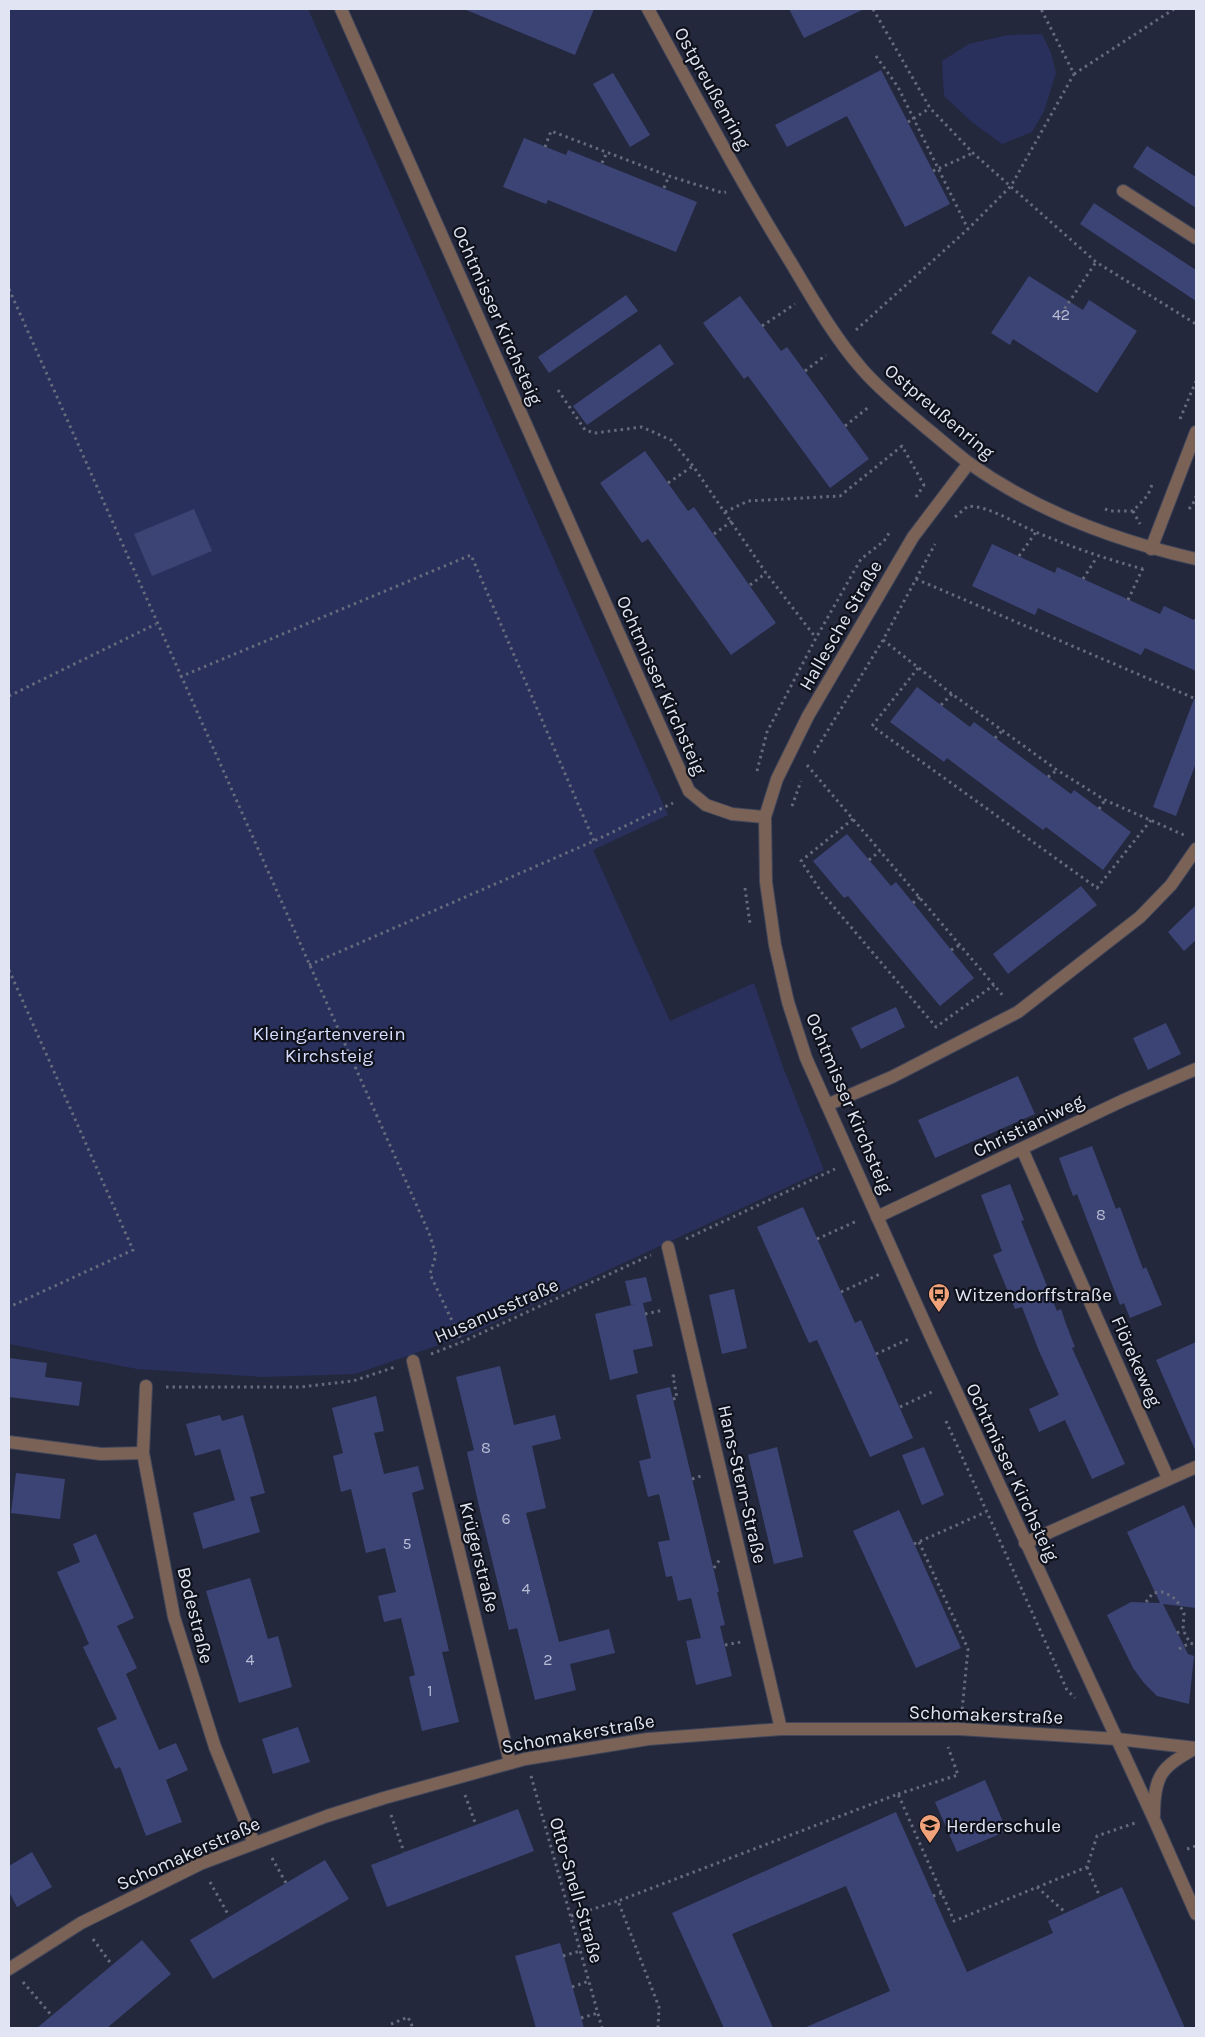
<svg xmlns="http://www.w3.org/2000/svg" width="1205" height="2037" font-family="Karla,sans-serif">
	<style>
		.green { fill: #29305c }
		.building { fill: #3c4475 }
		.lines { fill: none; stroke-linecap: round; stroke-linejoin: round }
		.minor-casing { stroke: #41465a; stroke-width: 14 }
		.path { stroke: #666a7d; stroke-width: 3; stroke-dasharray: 2.5 4; stroke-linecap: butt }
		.minor { stroke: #7b6256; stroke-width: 12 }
		.labels { text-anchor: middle; stroke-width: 4.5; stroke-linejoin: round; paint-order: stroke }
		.number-label { font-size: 16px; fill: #b8bdd4 }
		.street-label { font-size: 19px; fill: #e1e5f3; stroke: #0f111b }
		.park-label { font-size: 19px; fill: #d6ddfe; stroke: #0f111b }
		.poi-label { font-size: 19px; fill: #e1e5f3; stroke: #0f111b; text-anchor: start }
	</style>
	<rect width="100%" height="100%" fill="#23283d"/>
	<!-- green -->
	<g class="green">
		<path d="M9 9H308L668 815 593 850 670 1021 754 983 783 1067 824 1170 468 1335 355 1374 263 1377 137 1369 9 1344Z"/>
		<path d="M1042 34 1051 53 1056 73 1044 111 1032 132 1002 144 973 123 944 96 942 61 969 44 1008 35Z"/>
	</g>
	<!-- building -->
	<g class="building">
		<path d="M464 9H594L575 55Z"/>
		<path d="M789 9H864L804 38Z"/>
		<path d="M881 70 950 204 905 227 847 116 787 147 775 125Z"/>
		<path d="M613 73 650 135 630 147 593 84Z"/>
		<path d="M524 138 566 155 568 150 697 202 676 252 548 200 546 204 503 187Z"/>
		<path d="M1147 146 1196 177V208L1133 167Z"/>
		<path d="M1094 203 1196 270V301L1080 224Z"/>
		<path d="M1029 276 1083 310 1089 300 1137 331 1097 393 1013 339 1010 345 991 333Z"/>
		<path d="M626 295 638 311 549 373 538 357Z"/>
		<path d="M740 296 781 351 787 347 869 459 830 488 748 376 744 379 703 323Z"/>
		<path d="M660 344 674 364 587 425 573 406Z"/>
		<path d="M645 451 688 511 694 507 776 623 731 655 648 539 642 543 600 483Z"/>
		<path d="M194 509 212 551 152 576 134 534Z"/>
		<path d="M992 544 1055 573 1057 567 1160 614 1164 606 1196 621V671L1145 648 1141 655 1038 608 1035 615 972 586Z"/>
		<path d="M917 687 970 727 974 722 1071 794 1074 790 1131 832 1103 870 1046 827 1043 830 947 758 944 762 890 722Z"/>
		<path d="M1194 699H1196V763L1176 816 1153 807Z"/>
		<path d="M847 834 891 886 896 882 974 978 940 1006 848 896 844 898 813 861Z"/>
		<path d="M1081 886 1097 905 1008 974 993 954Z"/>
		<path d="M1196 905V940L1184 951 1168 932Z"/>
		<path d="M896 1007 905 1027 861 1049 851 1028Z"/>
		<path d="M1166 1023 1181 1054 1148 1070 1133 1038Z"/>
		<path d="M1018 1076 1035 1114 935 1158 918 1120Z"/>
		<path d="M1092 1146 1116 1209 1120 1207 1143 1269 1146 1267 1162 1305 1130 1318 1124 1303 1120 1305 1077 1194 1073 1196 1059 1158Z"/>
		<path d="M1010 1184 1024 1220 1021 1221 1057 1311 1061 1309 1066 1324 1075 1347 1072 1348 1125 1464 1092 1479 1065 1420 1039 1432 1029 1409 1059 1395 1039 1351 1022 1307 1015 1309 993 1255 1002 1251 981 1195Z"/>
		<path d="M803 1207 855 1323 861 1320 913 1438 870 1457 817 1340 809 1343 757 1227Z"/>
		<path d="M646 1277 652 1301 643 1303 653 1346 633 1350 638 1373 610 1380 595 1314 640 1303 631 1305 625 1281Z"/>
		<path d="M734 1289 747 1348 722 1354 709 1295Z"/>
		<path d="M1196 1342V1452L1156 1360Z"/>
		<path d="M9 1358 47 1363 45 1377 82 1382 79 1406 9 1397Z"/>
		<path d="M500 1366 514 1425 555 1415 561 1439 532 1446 546 1508 526 1513 559 1642 609 1629 615 1653 570 1664 576 1690 535 1700 517 1628 509 1630 478 1502 467 1452 474 1450 456 1377Z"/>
		<path d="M670 1387 719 1592H717L725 1625 720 1626 732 1676 696 1685 686 1641 701 1638 691 1598 678 1601 672 1576 666 1577 658 1542 670 1540 659 1494 648 1497 639 1461 651 1458 636 1395Z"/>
		<path d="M376 1396 384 1431 374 1433 384 1474 418 1466 424 1489 412 1493 449 1651 442 1652 459 1722 422 1731 409 1677 415 1675 401 1618 384 1622 378 1596 396 1592 385 1548 366 1553 351 1489 341 1492 333 1456 343 1453 332 1408Z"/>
		<path d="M220 1415 222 1421 243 1415 265 1493 250 1497 260 1532 203 1549 193 1513 235 1500 220 1449 195 1456 186 1424Z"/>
		<path d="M777 1447 803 1557 774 1564 748 1455Z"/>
		<path d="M924 1447 944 1495 922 1505 902 1455Z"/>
		<path d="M16 1473 65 1479 60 1519 11 1513Z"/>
		<path d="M1184 1505 1196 1531V1608L1163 1604 1188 1654 1194 1656 1189 1704 1157 1696 1144 1683 1133 1668 1107 1615 1131 1602 1160 1603 1127 1532Z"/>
		<path d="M899 1510 961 1648 916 1668 853 1531Z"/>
		<path d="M96 1534 134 1618 117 1626 137 1668 126 1674 159 1750 176 1743 188 1770 166 1780 182 1822 146 1836 120 1767 115 1769 97 1728 117 1719 83 1647 89 1644 57 1572 80 1562 73 1544Z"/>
		<path d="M250 1578 268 1639 278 1636 292 1687 239 1703 206 1591Z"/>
		<path d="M298 1727 310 1762 273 1774 262 1739Z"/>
		<path d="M985 1780 1007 1831 957 1852 935 1802Z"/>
		<path d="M518 1809 534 1851 387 1907 371 1865Z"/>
		<path d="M896 1812 967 1972 1053 1933 1048 1921 1122 1887 1185 2028H804L890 1991 846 1886 732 1934 773 2028H724L672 1913Z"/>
		<path d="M32 1852 52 1887 17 1907 9 1892V1866Z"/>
		<path d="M325 1860 349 1899 213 1979 190 1940Z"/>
		<path d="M142 1940 171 1974 107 2028H37Z"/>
		<path d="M560 1943 577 2003 584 2028H536L515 1956Z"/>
	</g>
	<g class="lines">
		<!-- minor casing -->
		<g class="minor-casing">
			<g id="minor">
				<path d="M341 9 689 791 706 805 732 814 765 817"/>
				<path d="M648 9C694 93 739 179 790 261 812 298 834 337 862 369 881 391 903 408 925 427 940 439 954 452 969 463 1036 511 1117 541 1196 559"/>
				<path d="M1123 191 1196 238"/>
				<path d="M969 463 913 537 808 716 777 779 765 817 766 882 775 945 788 1002 806 1058 931 1337 1153 1817 1196 1914"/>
				<path d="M1151 549 1196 432"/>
				<path d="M827 1105 892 1077 1018 1012 1140 917 1171 885 1196 849"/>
				<path d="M1022 1149 1168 1478"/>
				<path d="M877 1217 1124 1100 1196 1069"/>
				<path d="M668 1247 781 1729"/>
				<path d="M413 1361 510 1763"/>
				<path d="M146 1386 143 1453 174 1617 215 1747 254 1843"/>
				<path d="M9 1442 101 1454 143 1453"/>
				<path d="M1025 1543 1196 1467"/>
				<path d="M1154 1815C1154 1774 1162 1767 1196 1748"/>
				<path d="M9 1969 81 1923 200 1864 327 1816 384 1798 525 1759 648 1739 781 1729H960L1117 1739 1196 1748"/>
			</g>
		</g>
		<!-- path -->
		<g class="path">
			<path d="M873 9 930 108 973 153 1096 262 1196 324"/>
			<path d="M876 56 898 87 968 229"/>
			<path d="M1074 74 1174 9"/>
			<path d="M908 122 930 108"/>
			<path d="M545 147 551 131 669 176 723 193 726 192"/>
			<path d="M602 163 607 152"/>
			<path d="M933 171 973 153"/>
			<path d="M664 188 669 176"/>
			<path d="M9 289 429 1233 436 1255 430 1274 462 1342"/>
			<path d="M1061 314 1096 262"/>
			<path d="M762 326 795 304"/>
			<path d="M856 330 968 229 1011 186 1074 74 1041 9"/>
			<path d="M805 371 826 355"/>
			<path d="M558 390 585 430 595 433 642 427 671 440 693 466 766 573 816 638"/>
			<path d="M1180 419 1196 381"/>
			<path d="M845 426 870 406"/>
			<path d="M668 483 693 466"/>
			<path d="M916 497 924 485 928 483"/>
			<path d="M1105 509 1110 511H1133L1148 495 1153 482"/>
			<path d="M1189 509 1193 504 1196 496"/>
			<path d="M1133 511 1140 524"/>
			<path d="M725 512 748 501 840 496 902 446 924 485"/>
			<path d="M955 517 968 506C992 507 1014 523 1036 532 1071 547 1106 559 1143 569"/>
			<path d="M714 534 732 521"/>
			<path d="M1019 556 1036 532"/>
			<path d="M916 579 1196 699"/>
			<path d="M1083 579 1097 557"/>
			<path d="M750 585 766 573"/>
			<path d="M1128 600 1143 568"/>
			<path d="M1196 621V619"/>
			<path d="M883 640 952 694 1057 770 1105 800 1184 835"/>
			<path d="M918 668 872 726 1097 888 1151 820"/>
			<path d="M180 677 471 555 594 841"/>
			<path d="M9 696 156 624"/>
			<path d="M941 705 952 694"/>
			<path d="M995 738 1002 731"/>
			<path d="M814 753 883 640 935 544"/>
			<path d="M807 765 1004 997"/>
			<path d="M757 771 767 732 816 638 861 559 884 541 891 530"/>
			<path d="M1048 777 1057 770"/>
			<path d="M792 806 801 781"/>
			<path d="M1099 809 1105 800"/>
			<path d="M853 819 801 861 822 893 936 1027 994 985"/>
			<path d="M869 860 880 851"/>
			<path d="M745 888 750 924"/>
			<path d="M913 903 920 897"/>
			<path d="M951 950 960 945"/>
			<path d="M309 965 594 841 673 803"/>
			<path d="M9 970 133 1250 9 1307"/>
			<path d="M820 1028 833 1064"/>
			<path d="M686 1239 835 1169"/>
			<path d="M817 1239 857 1221"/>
			<path d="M841 1292 880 1274"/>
			<path d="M645 1314 664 1310"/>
			<path d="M431 1354 462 1342 651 1255"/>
			<path d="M876 1354 909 1339"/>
			<path d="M166 1387H301L353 1381 395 1367"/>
			<path d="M673 1399 677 1398 673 1376 679 1375"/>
			<path d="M900 1407 932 1392"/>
			<path d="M946 1421 1067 1690 1075 1698"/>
			<path d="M692 1479 701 1476"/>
			<path d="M919 1542 968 1649 962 1711"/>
			<path d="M914 1544 986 1512"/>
			<path d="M714 1568 720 1559"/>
			<path d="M1146 1602 1153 1593 1162 1592 1172 1596 1179 1604 1184 1613 1183 1630 1190 1643 1196 1645"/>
			<path d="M1177 1633 1183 1630"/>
			<path d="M725 1645 741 1642"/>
			<path d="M1179 1649 1190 1643"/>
			<path d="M531 1776 602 2028"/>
			<path d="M898 1794 958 1775 948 1747"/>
			<path d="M465 1795 476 1825"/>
			<path d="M391 1815 404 1852"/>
			<path d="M1187 1849 1196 1846"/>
			<path d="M272 1858 286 1883"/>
			<path d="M1087 1867 1100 1897"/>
			<path d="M210 1882 229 1916"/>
			<path d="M1037 1887 1066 1913"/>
			<path d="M933 1896 942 1893"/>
			<path d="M571 1916 618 1901"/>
			<path d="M93 1939 112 1965"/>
			<path d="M563 1956 580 1951"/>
			<path d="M23 1982 52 2016"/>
			<path d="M572 1987 589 1981"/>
			<path d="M581 2018 598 2013"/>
			<path d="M391 2024 408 2017 413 2028"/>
			<path d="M658 2028 659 2007 618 1901 898 1794 954 1921 1087 1867 1097 1836 1135 1823"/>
		</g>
		<!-- minor -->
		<use href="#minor" class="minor"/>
	</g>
	<!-- icons -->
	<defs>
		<g id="bus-pin" transform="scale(1.125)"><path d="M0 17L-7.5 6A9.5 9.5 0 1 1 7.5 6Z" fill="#f0a27a" stroke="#0f111b"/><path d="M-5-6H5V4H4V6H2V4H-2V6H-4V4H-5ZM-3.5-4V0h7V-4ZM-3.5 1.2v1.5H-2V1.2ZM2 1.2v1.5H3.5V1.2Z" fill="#111"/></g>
		<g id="school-pin" transform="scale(1.125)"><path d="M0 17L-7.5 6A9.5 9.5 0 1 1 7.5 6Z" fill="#f0a27a" stroke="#0f111b"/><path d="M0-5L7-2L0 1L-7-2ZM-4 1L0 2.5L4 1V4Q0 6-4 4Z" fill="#111"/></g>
	</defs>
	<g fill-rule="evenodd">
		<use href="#bus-pin" x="939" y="1294"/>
		<use href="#school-pin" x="930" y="1825"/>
	</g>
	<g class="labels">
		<!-- number labels -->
		<g class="number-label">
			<text x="1061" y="320">42</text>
			<text x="1101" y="1220">8</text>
			<text x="486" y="1453">8</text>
			<text x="506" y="1524">6</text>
			<text x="407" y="1549">5</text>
			<text x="526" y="1594">4</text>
			<text x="250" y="1665">4</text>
			<text x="548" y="1665">2</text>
			<text x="430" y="1696">1</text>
		</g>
		<!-- street labels -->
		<g class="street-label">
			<text transform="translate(713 88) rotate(61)" y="7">Ostpreußenring</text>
			<text transform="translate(498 315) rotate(66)" y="7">Ochtmisser Kirchsteig</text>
			<text transform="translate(940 411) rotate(40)" y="7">Ostpreußenring</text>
			<text transform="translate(840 625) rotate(-60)" y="7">Hallesche Straße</text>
			<text transform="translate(662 685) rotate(66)" y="7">Ochtmisser Kirchsteig</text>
			<text transform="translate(850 1103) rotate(67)" y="7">Ochtmisser Kirchsteig</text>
			<text transform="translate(1028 1125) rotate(-26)" y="7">Christianiweg</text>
			<text transform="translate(496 1310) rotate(-24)" y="7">Husanusstraße</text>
			<text transform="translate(1137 1361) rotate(66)" y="7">Flörekeweg</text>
			<text transform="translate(1013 1472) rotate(65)" y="7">Ochtmisser Kirchsteig</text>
			<text transform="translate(743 1484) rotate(77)" y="7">Hans-Stern-Straße</text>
			<text transform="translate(480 1557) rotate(76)" y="7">Krügerstraße</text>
			<text transform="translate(196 1615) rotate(76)" y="7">Bodestraße</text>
			<text transform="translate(986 1714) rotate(2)" y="7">Schomakerstraße</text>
			<text transform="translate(578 1733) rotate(-10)" y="7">Schomakerstraße</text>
			<text transform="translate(188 1853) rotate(-24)" y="7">Schomakerstraße</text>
			<text transform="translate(577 1890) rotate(74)" y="7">Otto-Snell-Straße</text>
		</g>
		<!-- park labels -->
		<g class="park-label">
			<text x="329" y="1040">Kleingartenverein<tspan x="329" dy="22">Kirchsteig</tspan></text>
		</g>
		<!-- poi labels -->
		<g class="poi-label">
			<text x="955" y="1301">Witzendorffstraße</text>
			<text x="946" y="1832">Herderschule</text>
		</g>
	</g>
	<!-- border -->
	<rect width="1205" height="2037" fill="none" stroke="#e1e5f3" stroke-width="20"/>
</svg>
